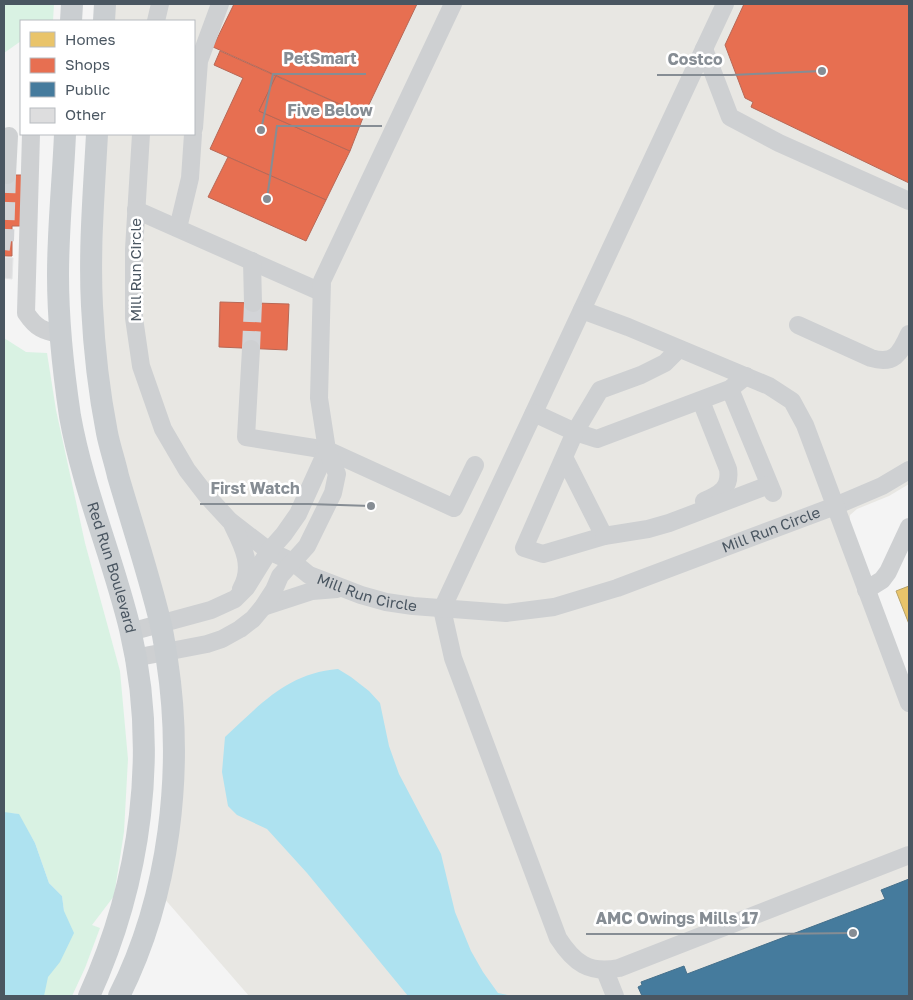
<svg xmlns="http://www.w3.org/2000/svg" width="913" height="1000" font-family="'Golos Text',sans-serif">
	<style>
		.commercial { fill: #e8e7e3 }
		.green { fill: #d9f2e3 }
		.water { fill: #aee2f0 }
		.homes { fill: #e9c46a; stroke: #b9a367 }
		.shops { fill: #e76f51; stroke: #b86856 }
		.public { fill: #457b9d; stroke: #46708b }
		.building { fill: #ddddde; stroke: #e5e6e7 }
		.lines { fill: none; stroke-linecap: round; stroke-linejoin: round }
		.minor-tunnel { stroke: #d2d4d7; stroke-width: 18; stroke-dasharray: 18 9; stroke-linecap: butt }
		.minor { stroke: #ced0d2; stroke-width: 18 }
		.major { stroke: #caced1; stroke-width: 22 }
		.labels { text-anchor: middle; stroke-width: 5; stroke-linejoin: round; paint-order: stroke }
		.street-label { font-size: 15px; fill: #4a5661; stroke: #fff }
		.leader { fill: none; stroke: #868d94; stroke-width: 2 }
		.callout-dot { fill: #868d94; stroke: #fff; stroke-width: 2 }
		.callout-label { font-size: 16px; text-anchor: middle; font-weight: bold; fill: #868d94; stroke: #fff; stroke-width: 5; stroke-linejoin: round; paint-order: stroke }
	</style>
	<rect width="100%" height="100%" fill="#f4f4f4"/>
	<!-- commercial -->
	<path class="commercial" d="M112 4H909V484L889 496 857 509 850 515V523L909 679V996H249L163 897 181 749 118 456 100 330 105 134H194V21H111Z"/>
	<!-- green -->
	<g class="green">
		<path d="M4 4H54L53 21H21V41L4 53Z"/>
		<path d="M4 338 26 352 47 353 56 410 85 543 120 671 128 759 124 832 114 896 92 925 100 928 85 968 72 996H4L64 911 62 896 49 883 35 843 18 814 10 813 4 852Z"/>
	</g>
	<!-- water -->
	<g class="water">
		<path d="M338 669 351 677 369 691 380 703 389 746 399 774 441 854 455 912 471 951 483 972 498 993 513 996H408L307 873 267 829 237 815 228 806 222 772 225 737C260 705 287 673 338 669Z"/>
		<path d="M4 812 19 814 35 843 49 883 62 896 64 911 74 933 60 962 48 977 44 996H4Z"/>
	</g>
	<!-- homes -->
	<path class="homes" d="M909 586V624L896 591Z"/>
	<!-- shops -->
	<g class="shops">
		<path d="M234 4H417L364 115 213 47Z"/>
		<path d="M744 4H909V183L751 107 753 102 745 98 725 45Z"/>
		<path d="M220 51 276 76 259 111 350 151 326 200 210 149 243 78 214 65Z"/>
		<path d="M276 76 364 115 350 151 259 111Z"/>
		<path d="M228 157 326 200 306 241 208 197Z"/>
		<path d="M4 175H23L22 226H12V256H4Z"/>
		<path d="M220 302 289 304 287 350 219 347Z"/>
	</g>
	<!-- public -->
	<path class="public" d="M909 879V996H642L638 987 642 985 641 982 684 966 687 974 885 899 881 890Z"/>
	<!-- building -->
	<path class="building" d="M4 257 13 258 12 279 4 278Z"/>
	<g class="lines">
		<!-- minor-tunnel -->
		<g class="minor-tunnel">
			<path d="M7 175 5 241 12 242"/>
			<path d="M251 349 253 303"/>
		</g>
		<!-- minor -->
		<g class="minor">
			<path d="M725 4 442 609 453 658 558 938C574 963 589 974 619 968L909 855"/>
			<path d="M156 21 160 4"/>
			<path d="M704 49 730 117 779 143 909 201"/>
			<path d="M194 128 199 61 220 4"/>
			<path d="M31 134 26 313C36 328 43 331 60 334"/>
			<path id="s1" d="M141 134 134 249V318L141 366 163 429 187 470 207 496 230 521 269 551 293 562 309 575 361 595 386 602 413 606 506 613 554 607 617 588 835 506 882 486 909 470"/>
			<path d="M7 175 9 136"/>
			<path d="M136 210 321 292"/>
			<path d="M178 228 190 178 193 134"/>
			<path d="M252 261 253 303"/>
			<path d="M582 310 628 327 769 386 792 401 805 425 909 703"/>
			<path d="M798 325 871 358C894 365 900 354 909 334"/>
			<path d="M251 349 246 437 327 450 454 508 475 465"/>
			<path d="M730 389 773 493"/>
			<path d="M701 401 728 469C731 488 720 494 704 501"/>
			<path d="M534 413 575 432 597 439 730 389 746 376"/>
			<path d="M564 457 604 536 543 554 524 548 575 432 600 390 641 375 665 363 679 349"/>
			<path d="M233 526C243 546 254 567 241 589"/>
			<path d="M604 536 648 529 669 523 769 485"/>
			<path d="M866 590 882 580 888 572 909 527"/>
			<path d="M263 607 312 591 337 589"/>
			<path d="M130 632 211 610 235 599 246 588 269 551 284 534 298 514 327 450"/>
			<path d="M134 658 207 644 222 639 240 629 253 619 263 607 274 590 280 576 307 546 333 493 337 474 327 450 319 398 322 281 453 4"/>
			<path d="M605 971 615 996"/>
		</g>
		<!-- major -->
		<g class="major">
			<path d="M71 21 72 4"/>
			<path d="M104 21 105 4"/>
			<path id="s2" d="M65 134C63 181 58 228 58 275 58 323 63 369 70 416 83 489 113 558 130 629 159 752 141 882 89 996"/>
			<path d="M97 134C94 191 89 249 92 306 94 348 99 392 107 433 110 448 115 462 118 476 132 524 148 572 160 621 163 633 165 647 167 660 184 770 170 895 119 996"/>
		</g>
	</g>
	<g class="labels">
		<!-- street labels -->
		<g class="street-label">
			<text transform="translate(136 270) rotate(-90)" y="5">Mill Run Circle</text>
			<text dy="5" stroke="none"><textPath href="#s1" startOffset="991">Mill Run Circle</textPath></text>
			<text dy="5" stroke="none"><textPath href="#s2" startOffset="440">Red Run Boulevard</textPath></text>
			<text dy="5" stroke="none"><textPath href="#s1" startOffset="571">Mill Run Circle</textPath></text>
		</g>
	</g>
	<!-- callouts -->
	<path class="leader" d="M261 130L273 74H366M822 71L732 75H657M267 199L277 126H382M371 506L309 504H200M853 933L768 934H586"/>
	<g class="callout-dot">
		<circle cx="261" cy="130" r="5"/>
		<circle cx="822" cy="71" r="5"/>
		<circle cx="267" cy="199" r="5"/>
		<circle cx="371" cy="506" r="5"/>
		<circle cx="853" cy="933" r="5"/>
	</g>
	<g class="callout-label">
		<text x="320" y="64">PetSmart</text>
		<text x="695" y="65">Costco</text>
		<text x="330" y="116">Five Below</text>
		<text x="255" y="494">First Watch</text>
		<text x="677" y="924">AMC Owings Mills 17</text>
	</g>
	<!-- border -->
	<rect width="913" height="1000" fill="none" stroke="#4a5661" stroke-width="10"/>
	<!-- legend -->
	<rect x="20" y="20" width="175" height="115" fill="#ffffff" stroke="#b7bbc0"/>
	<rect x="30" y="32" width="25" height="15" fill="#e9c46a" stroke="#b7bbc0"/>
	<text x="65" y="45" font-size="15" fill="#4a5661">Homes</text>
	<rect x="30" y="58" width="25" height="15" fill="#e76f51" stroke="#b7bbc0"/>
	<text x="65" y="70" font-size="15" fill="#4a5661">Shops</text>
	<rect x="30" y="82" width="25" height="15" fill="#457b9d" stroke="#b7bbc0"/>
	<text x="65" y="95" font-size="15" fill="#4a5661">Public</text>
	<rect x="30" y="108" width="25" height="15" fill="#ddddde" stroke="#b7bbc0"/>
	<text x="65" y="120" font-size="15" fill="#4a5661">Other</text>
</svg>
